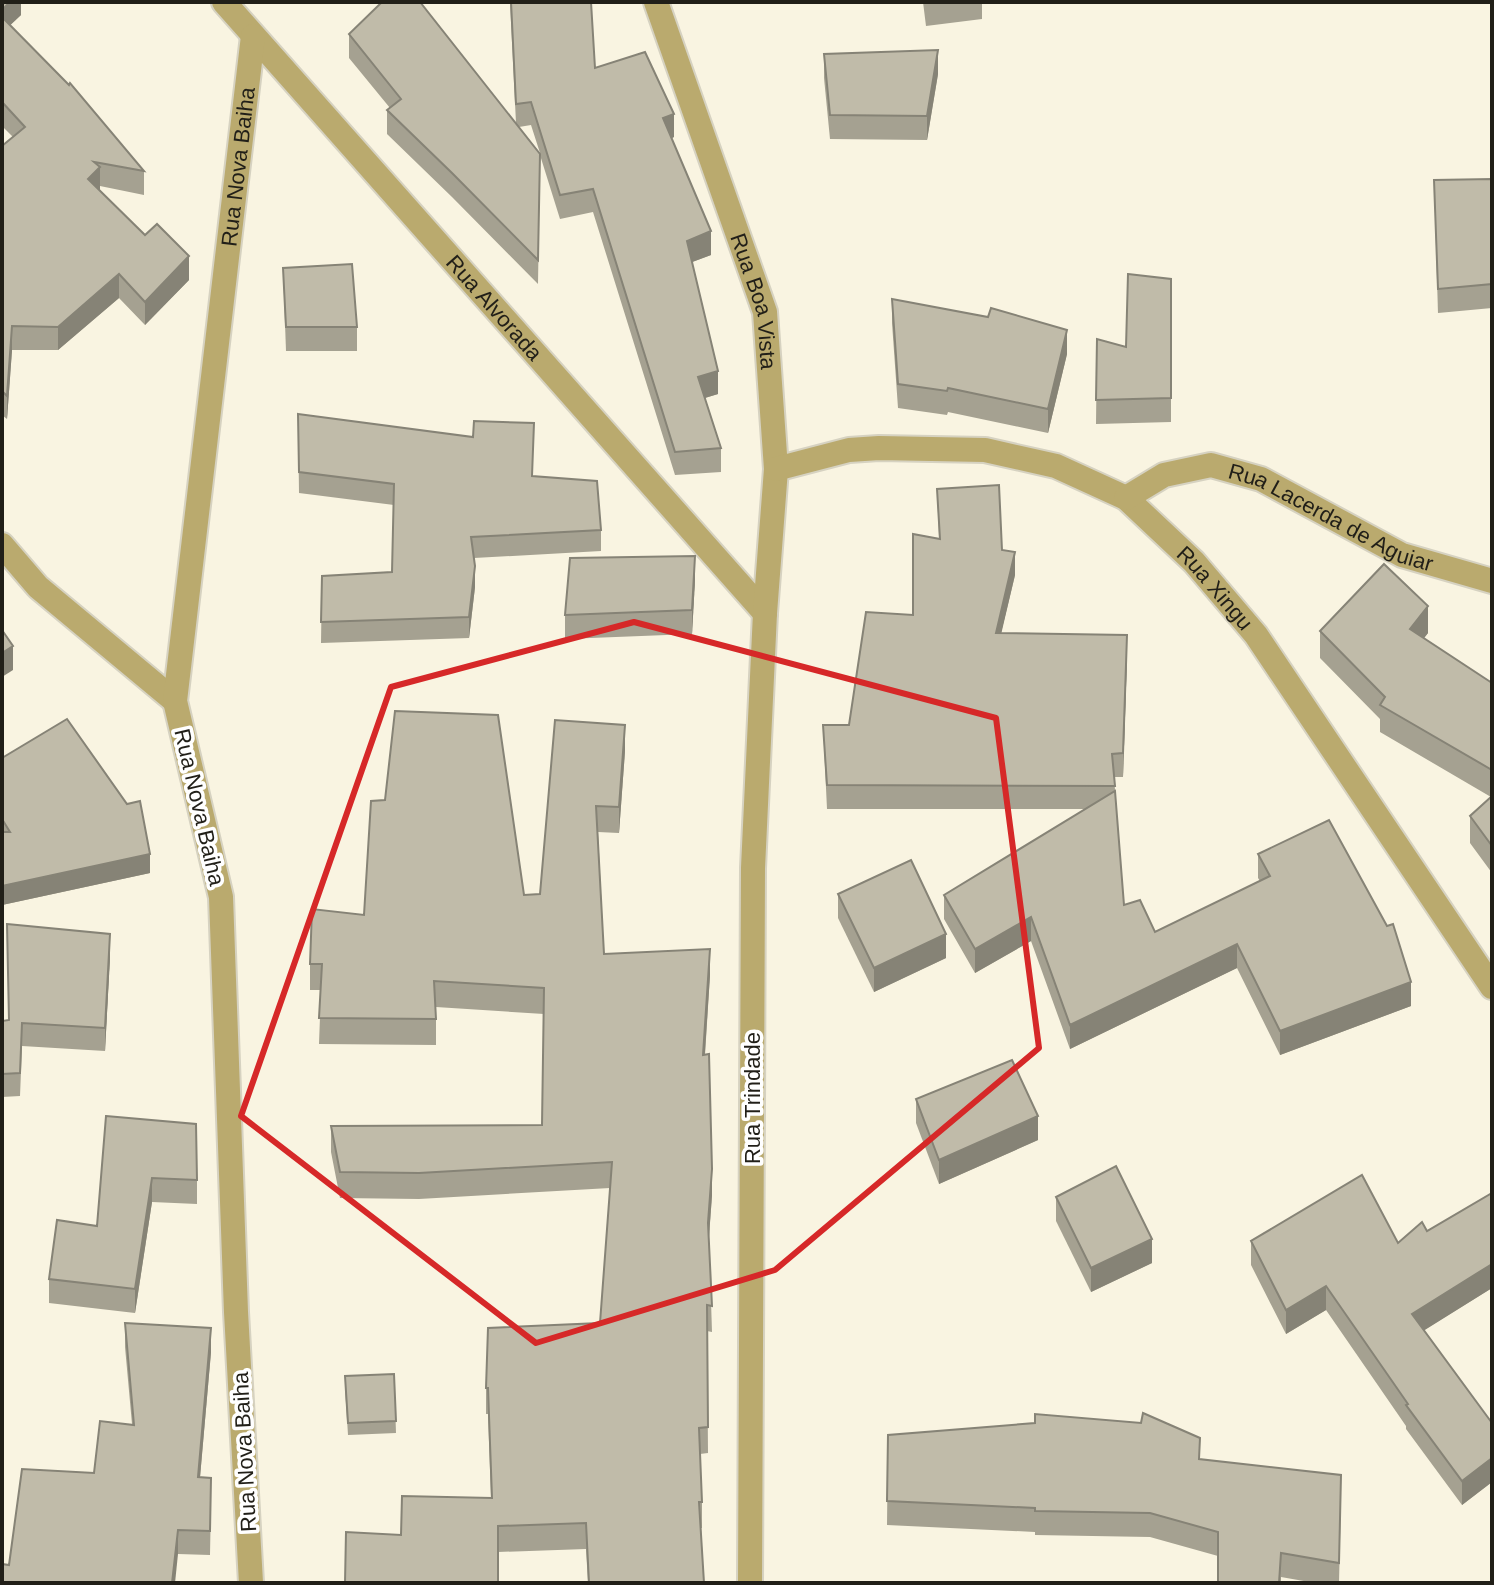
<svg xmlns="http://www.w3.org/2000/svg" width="1494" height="1585" font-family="Arial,sans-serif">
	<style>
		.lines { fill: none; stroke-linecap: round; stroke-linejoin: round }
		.street-casing { stroke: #d6d2c1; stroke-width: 28 }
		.street { stroke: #baaa6e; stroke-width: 24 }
		.wall { fill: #a5a191; fill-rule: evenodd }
		.shaded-wall { fill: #868376 }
		.building { fill: #c0bba9; stroke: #868376; stroke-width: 2 }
		.marked { fill: none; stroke: #d62828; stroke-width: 6; stroke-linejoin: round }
		.labels { text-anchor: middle; stroke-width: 7; stroke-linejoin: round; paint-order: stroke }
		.street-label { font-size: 22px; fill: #211f18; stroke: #fff }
	</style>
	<rect width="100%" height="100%" fill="#f9f4e1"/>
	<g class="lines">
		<!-- street casing -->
		<g class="street-casing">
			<g id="street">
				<path id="s1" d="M224 2 765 613"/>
				<path id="s2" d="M656 2 765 312 776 469 765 613 753 868 750 1583"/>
				<path id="s3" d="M776 469 849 450 879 448 985 450 1056 466 1126 498 1194 562 1256 635 1492 987"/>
				<path id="s4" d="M1126 498 1164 475 1211 465 1261 479 1402 555 1492 581"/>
				<path d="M2 545 38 587 175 701"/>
				<path id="s5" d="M251 1583 236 1312 221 897 175 701 253 36"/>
			</g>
		</g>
		<!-- street -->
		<use href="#street" class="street"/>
	</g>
	<!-- wall -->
	<g class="wall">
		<path d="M2 2H21V15L10 25 144 171V195L100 186V190L189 280 145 325 119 298 58 350H12L7 419 2 415V146L13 137 2 126Z"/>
		<path d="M510 2H591L595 68 674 137 672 138 711 255 692 262 718 394 705 398 721 448V472L675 475 593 212 560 219 540 155 538 284 452 197 387 134V110L390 108 349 58V34L516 123ZM531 125 540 153 519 127Z"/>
		<path d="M923 2H982V19L926 26Z"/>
		<path d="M824 54 938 74 927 140 830 139 824 78Z"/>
		<path d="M1492 179V308L1438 313 1434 180Z"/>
		<path d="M283 268 357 327V351H286Z"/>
		<path d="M1171 279V422L1096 424 1097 339 1126 347Z"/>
		<path d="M892 299 1067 354 1048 433 948 412 947 415 898 408 892 323Z"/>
		<path d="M298 414 533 476 601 530V551L474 558 475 587 469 638 321 643 322 576 392 572 394 505 299 493Z"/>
		<path d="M937 489 1002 550 1015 575 1001 633 1127 658 1123 777H1114L1124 905 1155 932 1260 881 1258 878V854L1411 1006 1280 1055 1237 968 1070 1049 1031 941 975 973 944 919V895L1086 809H827L823 725H849L913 615 939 538Z"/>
		<path d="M695 580 692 634 565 639V615Z"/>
		<path d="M1320 631 1428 633 1424 638 1492 683V873L1470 843V816L1491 797 1380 732V719L1320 658Z"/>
		<path d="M625 751 619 833 598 832 604 954 710 975 705 1055 712 1195 709 1237 712 1332 707 1331 708 1453 700 1454 702 1502V1528H701L704 1583H588L586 1549 498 1552 401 1535 491 1498 488 1414H486V1388L600 1323 610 1188 419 1199 340 1198 331 1152V1126L542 1125 544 1014 436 1007V1045L319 1044 321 990H310V964L364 915 524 895 540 894Z"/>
		<path d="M2 758 150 873 2 905Z"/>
		<path d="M838 894 946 958 874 992 838 918Z"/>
		<path d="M110 957 105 1051 22 1046 20 1096 2 1097V1021L9 1020Z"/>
		<path d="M916 1099 1038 1140 939 1184 916 1123Z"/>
		<path d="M106 1116 197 1180V1204L152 1202 135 1313 49 1303V1279L97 1226Z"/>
		<path d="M1492 1193V1288L1424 1330 1492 1423V1482L1462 1505 1406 1429V1426L1326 1310 1286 1334 1251 1265V1241L1398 1243 1427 1231Z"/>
		<path d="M1056 1197 1152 1263 1091 1292 1056 1221Z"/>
		<path d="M125 1323 211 1352 200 1477 211 1502 210 1555 178 1554 9 1565 94 1473 132 1424 125 1347Z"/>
		<path d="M394 1374 396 1433 348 1435 345 1389Z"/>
		<path d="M888 1435 1200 1459 1341 1499 1339 1583H1315L1281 1577V1583H1218V1556L1150 1537 1035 1535V1532L887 1525Z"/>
	</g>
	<!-- shaded-wall -->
	<g class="shaded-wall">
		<path d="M10 2H21V15L2 33V10Z"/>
		<path d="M938 50V74L927 140V116Z"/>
		<path d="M674 114V137L663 142V118Z"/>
		<path d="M100 167V191L88 179Z"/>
		<path d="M711 231V255L687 264V241Z"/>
		<path d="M189 256V280L145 325V302Z"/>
		<path d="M119 274V298L58 350V327Z"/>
		<path d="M12 326V350L7 419V396Z"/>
		<path d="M1067 330V354L1048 433V409Z"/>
		<path d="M718 371V394L698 400V377Z"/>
		<path d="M1015 552V575L996 656V633Z"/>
		<path d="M695 556V580L692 634V610Z"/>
		<path d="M475 566V587L469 638V617Z"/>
		<path d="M1428 606V633L1410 656V629Z"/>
		<path d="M1127 635V658L1123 777V753Z"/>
		<path d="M13 646V670L2 677V653Z"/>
		<path d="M625 725V751L619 833V807Z"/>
		<path d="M150 854V873L2 905V886Z"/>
		<path d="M1031 917V941L975 973V949Z"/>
		<path d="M110 934V957L105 1051V1028Z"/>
		<path d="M946 934V958L874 992V968Z"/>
		<path d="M1237 944V968L1070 1049V1025Z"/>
		<path d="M710 949V975L703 1081V1055Z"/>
		<path d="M1411 982V1006L1280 1055V1031Z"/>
		<path d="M1038 1116V1140L939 1184V1160Z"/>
		<path d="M712 1169V1195L708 1249V1223Z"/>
		<path d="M152 1178V1202L135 1313V1289Z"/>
		<path d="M1152 1239V1263L1091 1292V1268Z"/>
		<path d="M1492 1264V1288L1412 1338V1314Z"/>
		<path d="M1326 1286V1310L1286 1334V1310Z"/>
		<path d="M211 1328V1352L198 1500V1477Z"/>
		<path d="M1492 1458V1482L1462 1505V1481Z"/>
		<path d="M178 1530V1554L175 1583H172Z"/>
	</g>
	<!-- building -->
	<g class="building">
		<path d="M2 2H10L2 10Z"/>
		<path d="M382 2H420L540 154 538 260 452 173 387 110 401 99 349 34Z"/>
		<path d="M511 2H591L595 68 645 52 674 114 663 118 711 231 687 241 718 371 698 377 721 448 675 452 593 189 560 195 531 102 516 104Z"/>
		<path d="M2 17 69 85 70 83 144 171 94 162 100 167 88 179 145 235 157 224 189 256 145 302 119 274 58 327 12 326 7 396 2 391V146L25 127 2 102Z"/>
		<path d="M938 50 927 116 830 115 824 54Z"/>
		<path d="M1492 179V284L1438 289 1434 180Z"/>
		<path d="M352 264 357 327H286L283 268Z"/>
		<path d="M1128 274 1171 279V398L1096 400 1097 339 1126 347Z"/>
		<path d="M892 299 988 317 991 308 1067 330 1048 409 948 388 947 391 898 384Z"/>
		<path d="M298 414 473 437 474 421 534 423 532 476 597 481 601 530 471 537 475 566 469 617 321 622 322 576 392 572 394 484 299 472Z"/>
		<path d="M999 485 1002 550 1015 552 996 633 1127 635 1123 753 1112 754 1115 786 827 785 823 725H849L866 612 913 615V534L940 539 937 489Z"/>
		<path d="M695 556 692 610 565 615 570 558Z"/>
		<path d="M1384 564 1428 606 1410 629 1492 683V770L1380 705 1385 697 1320 631Z"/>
		<path d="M2 630 13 646 2 653Z"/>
		<path d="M395 711 498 715 524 895 540 894 555 720 625 725 619 807 596 806 604 954 710 949 703 1055 709 1054 712 1169 708 1223 712 1306 707 1305 708 1427 699 1428 702 1502H699L704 1583H589L586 1523 498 1526V1583H345L346 1532 401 1535 402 1496 492 1498 488 1388H486L488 1328 600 1323 612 1162 419 1173 340 1172 331 1126 542 1125 544 988 434 981 436 1019 319 1018 322 964H310L312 909 364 915 371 801 385 800Z"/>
		<path d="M67 719 127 804 140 801 150 854 2 886V832H10L2 819V758Z"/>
		<path d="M1115 791 1124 905 1140 900 1155 932 1270 876 1258 854 1329 820 1387 926 1393 924 1411 982 1280 1031 1237 944 1070 1025 1031 917 975 949 944 895Z"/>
		<path d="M1492 796V846L1470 816Z"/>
		<path d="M911 860 946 934 874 968 838 894Z"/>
		<path d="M7 924 110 934 105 1028 22 1023 20 1073 2 1074V1021L9 1020Z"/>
		<path d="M1012 1060 1038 1116 939 1160 916 1099Z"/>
		<path d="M106 1116 196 1124 197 1180 152 1178 135 1289 49 1279 57 1220 97 1226Z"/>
		<path d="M1116 1166 1152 1239 1091 1268 1056 1197Z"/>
		<path d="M1362 1175 1398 1243 1422 1222 1427 1231 1492 1193V1264L1412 1314 1492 1423V1458L1462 1481 1406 1405 1408 1404 1326 1286 1286 1310 1251 1241Z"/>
		<path d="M125 1323 211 1328 198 1477 211 1478 210 1531 178 1530 172 1583H2V1564L9 1565 22 1469 94 1473 100 1421 134 1425Z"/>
		<path d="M394 1374 396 1421 348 1423 345 1376Z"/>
		<path d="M1143 1413 1200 1438 1199 1459 1341 1475 1339 1563 1281 1553 1279 1583H1218V1532L1150 1513 1035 1511V1508L887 1501 888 1435 1035 1423V1414L1141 1423Z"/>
	</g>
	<!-- marked area -->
	<path class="marked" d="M634 622 996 718 1039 1048 775 1270 536 1343 241 1116 391 687Z"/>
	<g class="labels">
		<!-- street labels -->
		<g class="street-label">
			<text dy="8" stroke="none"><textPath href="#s5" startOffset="1426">Rua Nova Baiha</textPath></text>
			<text dy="8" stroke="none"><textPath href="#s2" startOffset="316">Rua Boa Vista</textPath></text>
			<text dy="8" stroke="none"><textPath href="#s1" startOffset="408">Rua Alvorada</textPath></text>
			<text dy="8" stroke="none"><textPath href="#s4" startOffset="224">Rua Lacerda de Aguiar</textPath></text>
			<text dy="8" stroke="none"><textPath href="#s3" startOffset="488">Rua Xingu</textPath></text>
			<text transform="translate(200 807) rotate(77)" y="8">Rua Nova Baiha</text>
			<text transform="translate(752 1098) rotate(-90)" y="8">Rua Trindade</text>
			<text transform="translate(244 1452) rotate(-93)" y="8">Rua Nova Baiha</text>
		</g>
	</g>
	<!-- border -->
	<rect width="1494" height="1585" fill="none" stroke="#211f18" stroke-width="8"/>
</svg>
